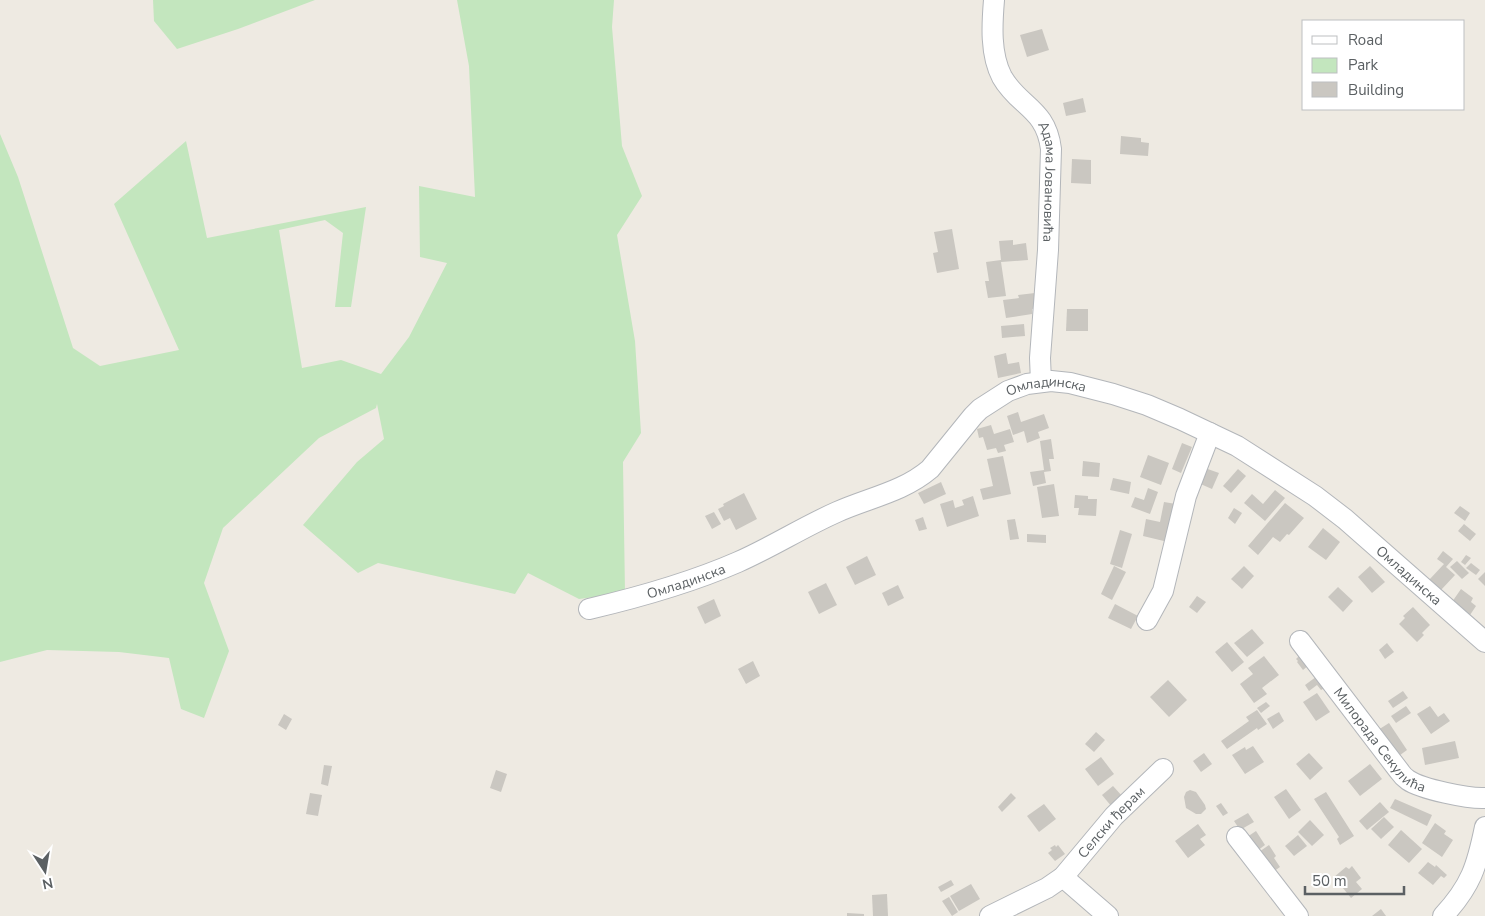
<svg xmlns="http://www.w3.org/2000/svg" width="1485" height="916" font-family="'Nunito Sans',sans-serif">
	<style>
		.green { fill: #c3e6be }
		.building { fill: #cac7c1 }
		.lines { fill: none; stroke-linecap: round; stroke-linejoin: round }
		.minor-casing { stroke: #b3b6ba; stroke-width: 22 }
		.minor { stroke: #fff; stroke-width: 20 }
		.labels { text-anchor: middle; stroke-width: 4.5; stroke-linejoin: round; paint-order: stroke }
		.street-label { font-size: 14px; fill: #5b6063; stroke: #fff }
	</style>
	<rect width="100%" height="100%" fill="#eeeae2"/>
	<!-- green -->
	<g class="green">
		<path d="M153 0H315L238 29 177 49 154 21Z"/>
		<path d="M457 0H614L612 27 622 146 642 196 617 235 635 341 641 433 623 462 625 593 579 599 528 573 515 594 378 563 358 573 303 525 357 462 384 439 377 404 376 408 319 438 223 528 204 583 229 651 204 718 181 709 169 658 119 652 47 650 0 662V134L18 177 73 348 100 366 179 350 114 204 186 141 207 238 366 207 351 307H335L343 233 325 220 279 230 302 368 341 360 381 374 409 337 447 263 420 257 419 186 475 197 469 66Z"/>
	</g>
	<!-- building -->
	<g class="building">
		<path d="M1042 29 1049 50 1027 57 1020 35Z"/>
		<path d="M1083 98 1086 112 1066 116 1063 103Z"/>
		<path d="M1121 136 1141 138V142L1149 143 1148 156 1120 154Z"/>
		<path d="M1072 159 1091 160V184L1071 183Z"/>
		<path d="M952 229 959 269 937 273 933 253 938 252 934 232Z"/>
		<path d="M1013 240V245L1026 243 1028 260 1001 262 1006 296 988 298 985 281H989L986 262 1001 260 999 241Z"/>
		<path d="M1035 293 1037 308 1032 309V314L1006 318 1003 300 1019 298 1018 295Z"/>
		<path d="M1067 309H1088V331H1066Z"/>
		<path d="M1024 324 1025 336 1002 338 1001 326Z"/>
		<path d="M1006 353 1008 364 1019 362 1021 373 998 378 994 356Z"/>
		<path d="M1018 412 1021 422 1044 414 1049 428 1038 432 1040 438 1027 443 1024 431 1013 435 1007 416Z"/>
		<path d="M991 425 994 434 1010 429 1014 442 1004 445 1006 451 998 453 996 448 987 450 983 437 979 438 977 429Z"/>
		<path d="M1051 439 1054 459H1049L1051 471 1044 472 1046 483 1033 486 1030 472 1044 470 1040 441Z"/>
		<path d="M1182 443 1192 447 1181 473 1172 469Z"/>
		<path d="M1148 455 1169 463 1161 485 1140 477Z"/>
		<path d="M1003 456 1011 494 983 500 980 489 993 486 987 459Z"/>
		<path d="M1083 461 1100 463 1099 477 1082 476Z"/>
		<path d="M1202 467 1219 473 1212 489 1196 482Z"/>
		<path d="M1238 469 1246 476 1231 493 1223 486Z"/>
		<path d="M1113 478 1131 482 1129 494 1110 490Z"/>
		<path d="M941 482 946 494 924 504 918 493Z"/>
		<path d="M1054 484 1059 516 1042 518 1037 487Z"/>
		<path d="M1148 488 1158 492 1150 514 1131 507 1135 497 1144 500Z"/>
		<path d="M1275 490 1285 498 1265 521 1244 503 1252 494 1263 504Z"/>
		<path d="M744 493 757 519 736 530 730 518 724 521 718 509 724 506 723 504Z"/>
		<path d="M1075 495 1088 496V499H1097L1096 516 1078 515 1079 508H1074Z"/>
		<path d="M973 496 979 516 947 527 940 504 953 500 955 508 964 505 962 500Z"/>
		<path d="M1164 502 1176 504 1168 542 1143 536 1146 519 1160 522Z"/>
		<path d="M1285 503 1304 518 1289 535 1287 534 1280 542 1273 537 1258 555 1248 546Z"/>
		<path d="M1460 506 1470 513 1465 521 1454 513Z"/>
		<path d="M1234 508 1242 513 1235 524 1228 518Z"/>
		<path d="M714 512 721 524 712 529 705 516Z"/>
		<path d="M923 517 927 529 919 531 915 520Z"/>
		<path d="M1015 519 1019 539 1010 540 1007 520Z"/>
		<path d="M1464 524 1476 534 1470 541 1458 531Z"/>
		<path d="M1323 528 1340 542 1326 560 1308 547Z"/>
		<path d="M1120 530 1132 534 1122 568 1110 564Z"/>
		<path d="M1027 534 1046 535V543L1027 542Z"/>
		<path d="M1443 551 1453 559 1446 567 1455 575 1441 590 1429 580 1444 564 1437 559Z"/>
		<path d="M1466 555 1471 558 1465 565 1461 562Z"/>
		<path d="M867 556 876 575 855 585 846 567Z"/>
		<path d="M1457 561 1469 573 1462 579 1450 567Z"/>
		<path d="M1471 563 1480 570 1476 575 1466 568Z"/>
		<path d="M1114 566 1126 572 1112 600 1101 594Z"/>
		<path d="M1244 566 1254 576 1242 589 1231 579Z"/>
		<path d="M1370 566 1385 582 1372 593 1358 577Z"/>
		<path d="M1485 572V586L1478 579Z"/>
		<path d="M826 583 837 605 819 614 808 592Z"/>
		<path d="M898 585 904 598 888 606 882 593Z"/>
		<path d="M1338 587 1353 601 1343 612 1328 597Z"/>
		<path d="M1461 589 1473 598 1471 602 1476 606 1470 615 1452 602Z"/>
		<path d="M1197 596 1206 602 1197 613 1189 607Z"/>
		<path d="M714 599 721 616 705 624 697 607Z"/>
		<path d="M1115 604 1138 616 1131 629 1108 618Z"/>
		<path d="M1413 607 1430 625 1422 633 1424 635 1417 642 1399 624 1405 618 1403 616Z"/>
		<path d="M1252 629 1264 643 1247 657 1234 643Z"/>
		<path d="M1227 642 1244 662 1232 672 1215 652Z"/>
		<path d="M1387 643 1394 652 1385 659 1379 650Z"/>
		<path d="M1301 654 1310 664 1303 670 1297 662 1298 661 1296 659Z"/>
		<path d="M1264 656 1279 675 1262 688 1267 694 1254 703 1240 684 1253 674 1248 668Z"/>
		<path d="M753 661 760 676 746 684 738 669Z"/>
		<path d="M1320 674 1328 686 1321 690 1317 685 1309 691 1305 685Z"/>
		<path d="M1168 680 1187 700 1169 717 1150 697Z"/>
		<path d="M1403 691 1408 698 1393 708 1388 701Z"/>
		<path d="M1317 693 1330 712 1316 721 1303 702Z"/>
		<path d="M1266 702 1270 706 1261 713 1257 708Z"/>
		<path d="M1406 706 1411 713 1396 723 1391 716Z"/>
		<path d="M1430 706 1438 717 1444 713 1450 721 1431 734 1417 714Z"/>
		<path d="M1257 710 1267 724 1258 730 1257 728 1227 749 1221 741 1249 721 1246 717Z"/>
		<path d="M1279 712 1284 721 1273 729 1267 719Z"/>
		<path d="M284 714 292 719 286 730 278 725Z"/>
		<path d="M1389 723 1407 750 1396 758 1378 730Z"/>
		<path d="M1096 732 1105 740 1094 752 1085 744Z"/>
		<path d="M1455 741 1459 758 1425 765 1422 748Z"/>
		<path d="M1253 746 1264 762 1245 774 1232 755 1245 747 1246 750Z"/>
		<path d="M1204 753 1212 764 1201 772 1193 761Z"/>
		<path d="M1309 753 1323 768 1310 780 1296 764Z"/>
		<path d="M1101 757 1114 774 1098 786 1085 769Z"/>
		<path d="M1370 764 1382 779 1360 796 1348 781Z"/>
		<path d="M324 765 332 766 328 786 321 784Z"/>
		<path d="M496 770 507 774 501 792 490 788Z"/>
		<path d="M1113 786 1123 797 1112 807 1102 795Z"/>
		<path d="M1286 789 1301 810 1289 819 1274 797Z"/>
		<path d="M1190 790 1196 792 1205 805 1206 809 1201 814H1196L1186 808 1184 797 1186 792Z"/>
		<path d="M1326 792 1354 836 1340 845 1337 839 1339 837 1314 799Z"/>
		<path d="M310 793 322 795 318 816 306 814Z"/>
		<path d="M1011 793 1016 798 1002 812 998 807Z"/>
		<path d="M1395 799 1432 815 1427 826 1390 808Z"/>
		<path d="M1380 802 1389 812 1367 830 1359 821Z"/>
		<path d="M1221 803 1228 813 1223 816 1216 806Z"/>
		<path d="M1044 804 1056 819 1039 832 1027 816Z"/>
		<path d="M1248 813 1254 822 1240 830 1234 821Z"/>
		<path d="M1384 817 1394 827 1381 839 1371 829Z"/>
		<path d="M1310 820 1324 835 1312 846 1298 832Z"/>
		<path d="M1435 823 1446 831 1444 834 1453 840 1442 857 1422 843Z"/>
		<path d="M1198 824 1206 835 1200 839 1205 845 1188 858 1175 841Z"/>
		<path d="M1401 830 1422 849 1409 863 1388 845Z"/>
		<path d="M1256 831 1265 845 1257 851 1247 837Z"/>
		<path d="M1298 835 1307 846 1294 856 1285 846Z"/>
		<path d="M1055 845 1056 847 1058 845 1065 854 1055 861 1048 853 1052 850 1050 848Z"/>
		<path d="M1269 845 1276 856 1274 858 1280 867 1270 874 1256 854Z"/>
		<path d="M1428 862 1435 867 1436 865 1447 875 1444 878 1441 876 1433 885 1418 873Z"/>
		<path d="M1352 866 1361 878 1356 882 1362 889 1351 898 1334 877 1346 867 1349 869Z"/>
		<path d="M951 880 954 885 941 892 938 887Z"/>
		<path d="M971 884 980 899 959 911 950 896Z"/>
		<path d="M887 894 888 916H873L872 895Z"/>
		<path d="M949 897 958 912 952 916 942 901Z"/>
		<path d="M1381 909 1386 916H1372Z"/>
		<path d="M847 913 864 914V916H847Z"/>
	</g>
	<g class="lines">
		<!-- minor casing -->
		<g class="minor-casing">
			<g id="minor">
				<path id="s1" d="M994 0C992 24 990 54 1002 77 1019 107 1046 108 1051 149L1048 250 1040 358 1041 382"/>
				<path id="s2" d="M589 609C640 597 690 583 738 562 772 547 803 527 837 512 868 498 903 492 930 469L973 416 980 409 1008 391 1027 384 1051 381 1070 383 1113 394 1147 405 1180 419 1237 446 1315 496 1345 519 1485 642"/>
				<path d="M1147 620 1163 591 1186 496 1210 433"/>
				<path id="s3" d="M1300 641 1400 772C1402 775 1405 778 1408 780 1421 789 1469 799 1485 798"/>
				<path d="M1237 837 1298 916"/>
				<path d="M1063 877 1108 916"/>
				<path id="s4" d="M990 916 1047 888 1063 877 1114 816 1163 769"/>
				<path d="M1443 916C1471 886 1477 866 1485 827"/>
			</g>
		</g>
		<!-- minor -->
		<use href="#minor" class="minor"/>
	</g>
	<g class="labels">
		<!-- street labels -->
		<g class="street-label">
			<text dy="5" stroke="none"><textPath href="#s1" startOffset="200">Адама Јовановића</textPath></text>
			<text dy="5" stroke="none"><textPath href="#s2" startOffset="521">Омладинска</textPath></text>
			<text dy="5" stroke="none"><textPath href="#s2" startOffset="940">Омладинска</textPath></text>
			<text dy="5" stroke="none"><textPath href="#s2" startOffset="101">Омладинска</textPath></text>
			<text dy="5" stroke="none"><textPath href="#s3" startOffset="128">Милорада Секулића</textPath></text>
			<text dy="5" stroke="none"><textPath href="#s4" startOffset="156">Селски ђерам</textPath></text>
		</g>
	</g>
	<!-- legend -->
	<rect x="1302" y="20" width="162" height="90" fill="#ffffff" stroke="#bdbfc1"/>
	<rect x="1312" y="36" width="25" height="8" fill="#ffffff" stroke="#bdbfc1"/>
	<text x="1348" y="45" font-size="15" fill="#5b6063">Road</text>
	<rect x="1312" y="58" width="25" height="15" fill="#c3e6be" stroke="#bdbfc1"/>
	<text x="1348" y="70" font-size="15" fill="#5b6063">Park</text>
	<rect x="1312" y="82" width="25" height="15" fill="#cac7c1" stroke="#bdbfc1"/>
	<text x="1348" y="95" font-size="15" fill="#5b6063">Building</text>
	<!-- north arrow -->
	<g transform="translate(45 871) rotate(168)" stroke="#ffffff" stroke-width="4" paint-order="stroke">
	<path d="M0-4L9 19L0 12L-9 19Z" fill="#5b6063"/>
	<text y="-8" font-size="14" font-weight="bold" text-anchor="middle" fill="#5b6063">N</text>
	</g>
	<!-- scale -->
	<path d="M1305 886v8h99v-8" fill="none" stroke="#5b6063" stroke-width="2.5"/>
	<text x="1312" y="886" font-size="15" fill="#5b6063" stroke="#ffffff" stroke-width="4" paint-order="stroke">50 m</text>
</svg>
